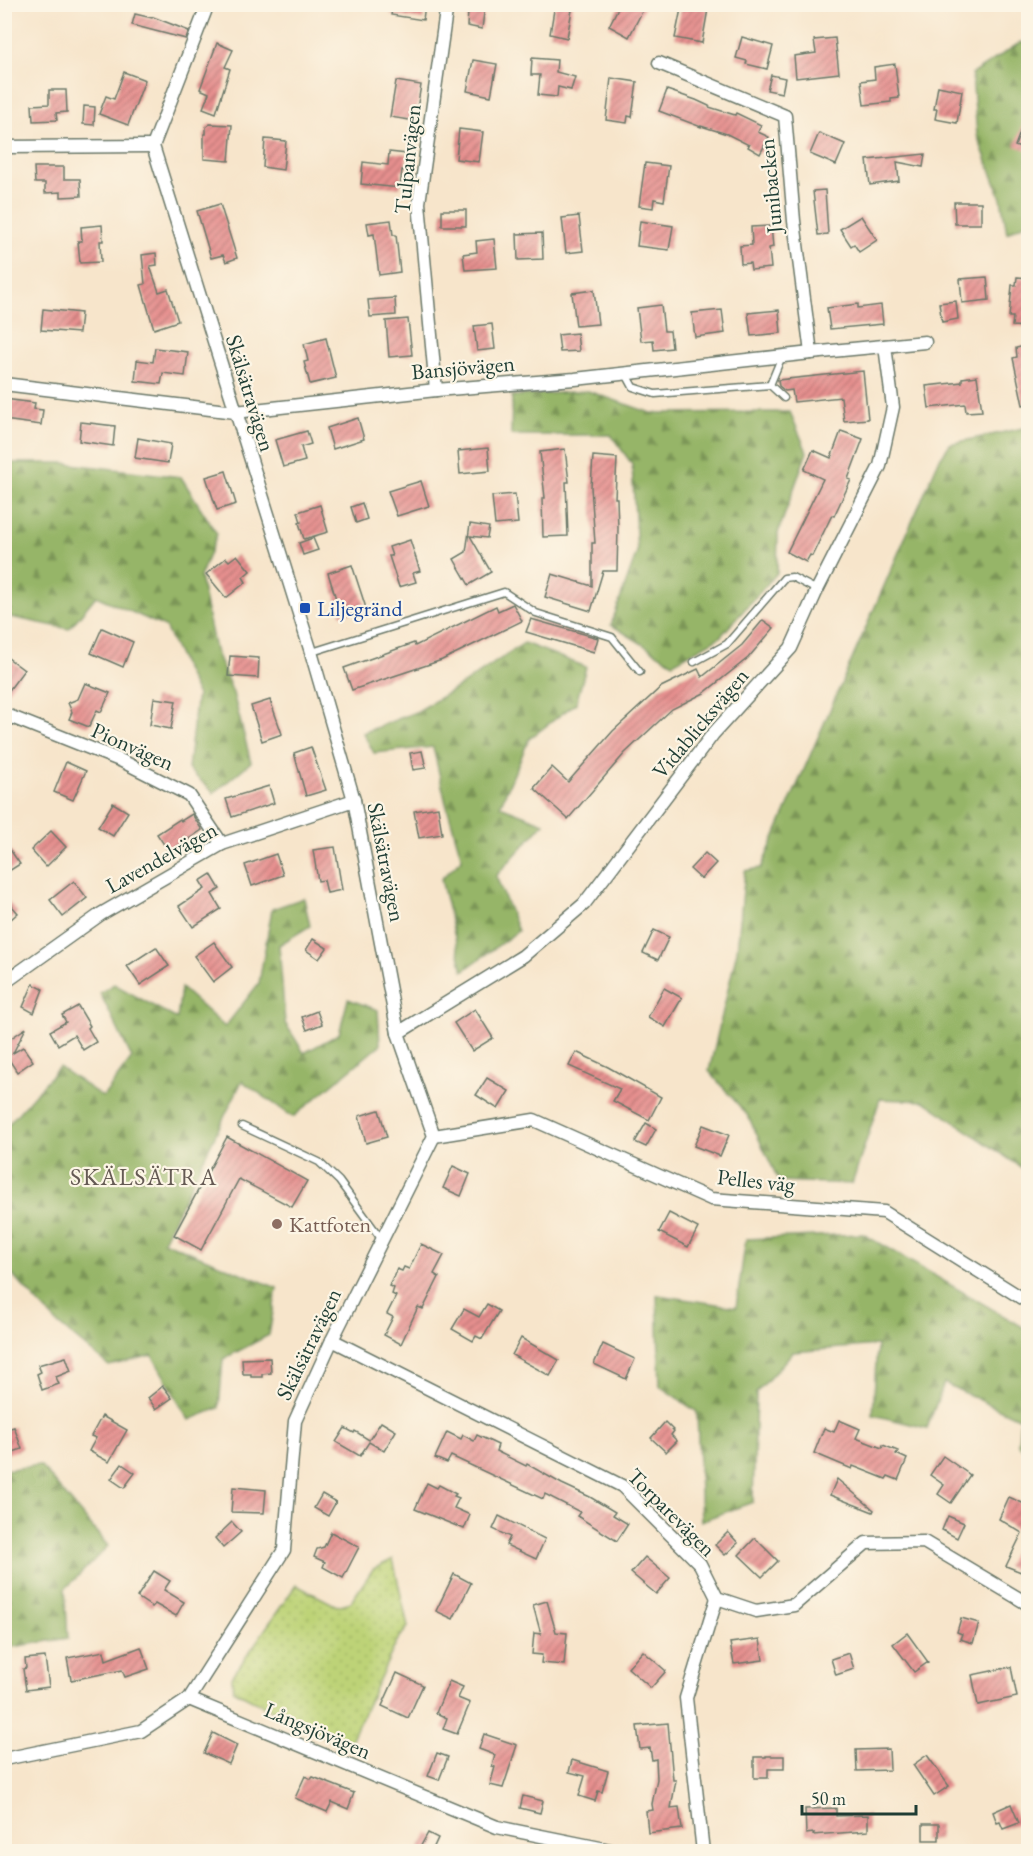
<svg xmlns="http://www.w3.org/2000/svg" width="1033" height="1856" font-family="'EB Garamond',serif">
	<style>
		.grass { fill: url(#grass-dots); stroke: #6e8856; stroke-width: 1.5 }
		.forest { fill: url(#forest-firs); stroke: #5a794e; stroke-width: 1.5 }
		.building { fill: url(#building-hatch) }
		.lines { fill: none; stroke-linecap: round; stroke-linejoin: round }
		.lane-casing { stroke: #6b7869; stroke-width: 9 }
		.street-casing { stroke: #6b7869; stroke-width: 15 }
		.lane { stroke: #fff; stroke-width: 6 }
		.street { stroke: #fff; stroke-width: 12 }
		.transit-dot { fill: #1a4fb4; stroke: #fcf5e5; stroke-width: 2 }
		.education-dot { fill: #8d6e63; stroke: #fcf5e5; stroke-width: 2 }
		.labels { text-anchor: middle; stroke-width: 4.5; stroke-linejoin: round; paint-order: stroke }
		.street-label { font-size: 22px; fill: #1f3d34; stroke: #fcf5e5 }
		.transit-label { font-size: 22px; fill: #164399; stroke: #fcf5e5; text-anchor: start }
		.education-label { font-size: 22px; fill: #785e54; stroke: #fcf5e5; text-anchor: start }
		.neighbourhood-label { font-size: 24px; letter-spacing: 1.5px; fill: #655a54; stroke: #fcf5e5 }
	</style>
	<defs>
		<pattern id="grass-dots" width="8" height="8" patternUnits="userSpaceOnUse" patternTransform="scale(1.5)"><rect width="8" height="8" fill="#bdd377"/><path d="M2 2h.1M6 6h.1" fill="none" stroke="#a2b668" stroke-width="1.8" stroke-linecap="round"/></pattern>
		<pattern id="forest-firs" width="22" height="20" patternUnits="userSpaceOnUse" patternTransform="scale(1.5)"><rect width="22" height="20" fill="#96b568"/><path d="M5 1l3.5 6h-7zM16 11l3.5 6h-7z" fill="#7a9456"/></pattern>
		<pattern id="building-hatch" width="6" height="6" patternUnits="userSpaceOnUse" patternTransform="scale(1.5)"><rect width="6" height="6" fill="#e68f8e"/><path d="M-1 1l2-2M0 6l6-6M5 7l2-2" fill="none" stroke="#ba7675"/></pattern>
	</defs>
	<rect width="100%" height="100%" fill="#fcf5e5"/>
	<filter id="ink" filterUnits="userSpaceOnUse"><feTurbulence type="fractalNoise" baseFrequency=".0167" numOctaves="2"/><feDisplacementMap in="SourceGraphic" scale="12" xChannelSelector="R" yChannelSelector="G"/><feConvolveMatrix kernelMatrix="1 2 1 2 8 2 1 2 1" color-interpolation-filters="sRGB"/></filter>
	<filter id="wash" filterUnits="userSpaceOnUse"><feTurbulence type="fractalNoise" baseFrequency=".008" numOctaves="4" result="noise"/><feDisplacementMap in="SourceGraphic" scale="24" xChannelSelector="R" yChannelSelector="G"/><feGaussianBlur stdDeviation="1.35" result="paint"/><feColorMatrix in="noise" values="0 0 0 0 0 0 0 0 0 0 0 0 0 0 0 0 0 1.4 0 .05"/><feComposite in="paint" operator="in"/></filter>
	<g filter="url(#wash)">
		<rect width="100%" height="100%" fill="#f7e5cb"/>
		<!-- grass -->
		<path class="grass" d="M393 1559 408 1627 397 1641 347 1749 233 1690 232 1677 296 1585 337 1606 351 1602 373 1569Z"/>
		<!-- forest -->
		<g class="forest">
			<path d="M1021 42 1028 44V222L1007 233 1001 198 977 135 972 74Z"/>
			<path d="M588 391 651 413 790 412 807 452 778 533 777 573 720 637 673 663 611 625 637 552 632 464 611 435H511L512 396Z"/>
			<path d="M1028 427V1172L924 1101 880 1099 852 1184 779 1181 748 1116 709 1071 737 951 745 871 761 868 939 460 950 444Z"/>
			<path d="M5 463H63L181 477 217 534 200 577 215 650 233 693 251 762 214 793 188 769 197 694 165 627 96 596 69 629 5 616Z"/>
			<path d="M524 643 586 667 576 703 529 739 500 806 544 823 496 876 518 931 463 971 441 879 462 859 446 803 433 747 374 753 363 733 418 711 463 684Z"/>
			<path d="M304 898 310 926 279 945 285 1023 304 1053 339 1034 348 999 378 1010 380 1045 293 1117 242 1081 163 1241 277 1288 269 1335 223 1359 219 1408 189 1420 152 1355 109 1366 58 1324 5 1267V1128L59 1067 103 1097 132 1058 100 993 114 984 177 1019 181 988 225 1027 259 983 272 909Z"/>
			<path d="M863 1234 1028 1330V1454L1018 1444 1020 1419 944 1383 927 1428 873 1415 877 1345 793 1352 756 1393 753 1502 701 1521 697 1412 660 1386 657 1295 736 1307 746 1239Z"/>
			<path d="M40 1465 108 1546 65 1589 68 1638 5 1648V1470Z"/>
		</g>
		<g id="blocks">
			<!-- building -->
			<g class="building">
				<path d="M393 4H425L423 20 391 15Z"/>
				<path d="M473 4H485L482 29 467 26 468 12H472Z"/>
				<path d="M555 4H573L567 38 550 34Z"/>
				<path d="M620 4H646L629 37 609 26Z"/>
				<path d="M682 4 708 9 702 43 675 38Z"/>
				<path d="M135 14 152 18 153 17 189 31 186 39 132 25Z"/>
				<path d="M742 37 773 46 767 69 746 64 747 61 736 58Z"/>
				<path d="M835 38 839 73 796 78 794 56 816 53 814 40Z"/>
				<path d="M217 43 233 50 225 67 230 69 216 113 203 108 209 93 200 89Z"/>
				<path d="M532 58 557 60 556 72 575 77 571 90 558 87 557 97 538 95 540 75H531Z"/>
				<path d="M473 60 497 64 491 96 467 91Z"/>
				<path d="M895 64 899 98 891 99V102L864 105 861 81 875 79 874 67Z"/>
				<path d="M124 72 145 80 128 125 99 114 106 96 114 99Z"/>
				<path d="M771 75 785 78 782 93 767 90Z"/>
				<path d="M611 78 637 82 632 117 628 116 627 123 606 120Z"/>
				<path d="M396 81 421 85 415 121 390 117Z"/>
				<path d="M938 86 962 91 957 123 935 119 937 109H934Z"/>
				<path d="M49 90H66L67 112 56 113 57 120 33 121 32 105 49 104Z"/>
				<path d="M667 90 696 100 709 106V107L735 115 736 113 761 125 758 132 769 137 760 154 748 147 749 145 727 134 701 126V127L659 111Z"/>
				<path d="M84 106 95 107 94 125 83 124Z"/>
				<path d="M1027 113 1029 114V151L1015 146Z"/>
				<path d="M210 124 232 125 229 161 204 159V134H206V127Z"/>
				<path d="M459 129 483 132 479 162 456 159Z"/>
				<path d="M819 133 845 144 836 165 810 154Z"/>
				<path d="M265 139 286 141 283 170 263 167Z"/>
				<path d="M389 152 407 154 405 171 402 170 400 188 361 184 363 162 388 165Z"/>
				<path d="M925 154 923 167 897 162 899 181 870 185 867 160Z"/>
				<path d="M645 163 669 166 664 201 654 199 653 208 639 206Z"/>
				<path d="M34 167H64V179H80L81 196 61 197V192L45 193V183H35Z"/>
				<path d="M825 190 828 234 818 235 813 191Z"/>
				<path d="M954 202H981V224H955Z"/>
				<path d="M220 204 237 258 226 262 223 255 211 258 197 211Z"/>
				<rect x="442" y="210" width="24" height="16"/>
				<path d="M579 216 583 251 566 253 562 218Z"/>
				<path d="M861 216 877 240 859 252 854 244 851 246 840 229Z"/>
				<path d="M391 220 393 235H396L400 272 379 275 374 234 369 235 367 223Z"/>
				<path d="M640 221 673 226 669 250 637 246Z"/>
				<path d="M102 225 103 241H100L101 262 80 263 78 241H82L81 227Z"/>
				<path d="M771 226 773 247 769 248 771 268 751 270 750 263 741 264 740 246 752 245 751 227Z"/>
				<path d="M542 233 543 259 518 260 517 234Z"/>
				<path d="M494 239 497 268 465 270 463 254 477 252 476 241Z"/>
				<path d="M156 253 157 265 150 266 159 292 168 289 178 321 154 329 141 285 145 284 142 255Z"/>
				<path d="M987 277 989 300 962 303 960 279Z"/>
				<path d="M1017 277 1029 278V327L1012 326 1013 317H1009L1012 285H1016Z"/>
				<path d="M594 290 598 324 576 326 572 293Z"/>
				<path d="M395 298 396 315 370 317 368 300Z"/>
				<path d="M956 301 958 319 942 322 939 303Z"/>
				<path d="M858 304V308L881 305 883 324 830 329 827 308Z"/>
				<path d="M661 305 664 331H670L672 348 654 350 653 340 641 341 637 308Z"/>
				<path d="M43 309 81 313 79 333 41 330Z"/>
				<path d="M722 310 725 333 695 337 692 313Z"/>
				<path d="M779 310 781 333 751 336 748 313Z"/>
				<path d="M408 319 412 355 389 357 386 321Z"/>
				<path d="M492 324 495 349 477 351 474 326Z"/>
				<path d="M577 333 579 351 560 352 558 335Z"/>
				<path d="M326 338 336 378 310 384 304 362 308 361 304 344Z"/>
				<path d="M1029 345V404L1023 405 1013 358 1017 357 1016 348Z"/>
				<path d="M155 348 188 352 185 376 163 373 161 384 135 381 137 360 153 362Z"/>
				<path d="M863 371 868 419 844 421 841 397 794 402 792 390 785 391 779 386 778 380Z"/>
				<path d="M977 376 982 411 966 412 965 404 929 408 926 386 962 382V378Z"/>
				<path d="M4 399 35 403 34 409 43 410 41 425 4 420Z"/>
				<path d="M358 418 364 439 333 449 327 428Z"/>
				<path d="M81 422 115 426 113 446 79 441Z"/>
				<path d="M307 431 311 444 301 447 305 461 283 467 275 440Z"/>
				<path d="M841 431 863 439 848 479 851 480 834 516 832 515 812 556 810 555 806 562 787 552 823 479 804 470 813 450 831 458Z"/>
				<path d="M138 438 171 444 168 463 135 458Z"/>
				<path d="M488 448 490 471 460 474 458 451Z"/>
				<path d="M565 449 569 482H566L568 536 543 537 542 498H545L540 452Z"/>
				<path d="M593 456 617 458 615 498H617L618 528 617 571H603L591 611 545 597 552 574 592 586V543H595L591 487Z"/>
				<path d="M226 471 236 504 217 510 206 477Z"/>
				<path d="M421 481 429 506 397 516 388 491Z"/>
				<path d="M515 494 518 523 495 525 492 496Z"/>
				<path d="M362 503 367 519 356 523 351 507Z"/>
				<path d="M320 505 328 532 304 539 299 523 301 522 298 512Z"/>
				<path d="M470 524 489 527 487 538 470 536 491 572 469 585 454 559 466 552Z"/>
				<path d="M313 538 318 550 303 555 299 543Z"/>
				<path d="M410 540 420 571 413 573 416 582 399 587 389 556H392L389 547Z"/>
				<path d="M237 555 250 571 243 577 246 582 226 598 206 574 226 558 229 561Z"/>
				<path d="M352 565 366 608 341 615 328 573Z"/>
				<path d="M513 604 522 621 442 660 352 690 344 668 414 643 415 646 496 606 498 611Z"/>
				<path d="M531 619 598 638 594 652 526 632Z"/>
				<path d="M763 620 774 628 748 658 704 693 672 709 625 753 568 819 534 788 552 767 568 782 613 731 661 687 698 669 702 677 742 645Z"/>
				<path d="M102 628 133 642 123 667 91 653Z"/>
				<path d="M4 655 24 670 4 697Z"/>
				<path d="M230 656 259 658 258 678 228 676Z"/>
				<path d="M85 683 110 693 101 712 97 710 89 727 69 719 72 712 68 703 78 699Z"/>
				<path d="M154 698 176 701 171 729 150 725Z"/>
				<path d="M270 700 282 734 262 741 251 706Z"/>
				<path d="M311 747 326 790 306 796 294 753Z"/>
				<path d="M422 751 426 768 413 770 410 753Z"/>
				<path d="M66 762 86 771 73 800 54 792Z"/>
				<path d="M269 786 274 803 232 817 226 799Z"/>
				<path d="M113 803 128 812 113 836 98 827Z"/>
				<path d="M438 807 442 834 419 838 414 811Z"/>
				<path d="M192 814 202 830 169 852 157 834 180 819 181 821Z"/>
				<path d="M51 831 66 847 46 867 31 850Z"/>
				<path d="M4 841 20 864 9 871 4 864Z"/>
				<path d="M335 847 342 890 327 893 324 880 318 881 313 850Z"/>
				<path d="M705 853 716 863 701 879 690 869Z"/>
				<path d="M276 854 283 875 252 886 245 865Z"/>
				<path d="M211 874 220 889 212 894 221 909 193 927 179 906 205 889 200 881Z"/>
				<path d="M74 881 87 898 63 917 50 900Z"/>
				<path d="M4 897 18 913 4 925Z"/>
				<path d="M654 930 669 937 658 960 643 953Z"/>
				<path d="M313 939 327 948 319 959 306 950Z"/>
				<path d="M214 942 232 967 213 982 194 956Z"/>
				<path d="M156 947 169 966 140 985 127 966Z"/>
				<path d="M33 984 43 989 34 1013 23 1007Z"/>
				<path d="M664 988 682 998 665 1027 648 1017Z"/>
				<path d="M78 1006 90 1026 88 1028 96 1042 83 1050 74 1035 58 1045 50 1031 66 1022 62 1015Z"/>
				<path d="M475 1009 493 1038 472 1051 454 1023Z"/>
				<path d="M317 1011 322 1024 307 1030 302 1017Z"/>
				<path d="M26 1028 13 1053 23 1047 33 1061 17 1072 10 1061 4 1070V1043Z"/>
				<path d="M576 1052 608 1067 661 1097 649 1120 613 1101 620 1089 569 1066Z"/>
				<path d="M487 1078 509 1091 498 1109 476 1095Z"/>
				<path d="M379 1110 387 1137 366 1143 359 1116Z"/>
				<path d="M646 1123 656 1129 646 1147 635 1142Z"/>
				<path d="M703 1125 729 1135 720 1156 694 1146Z"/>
				<path d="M227 1137 307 1181 292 1207 239 1179 201 1250 174 1235Z"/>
				<path d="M453 1166 470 1174 461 1196 443 1188Z"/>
				<path d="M669 1213 698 1228 688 1247 659 1232Z"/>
				<path d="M421 1244 444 1255 434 1274 439 1277 423 1309 418 1307 401 1344 384 1335 393 1317 387 1314 396 1296 392 1294 394 1288 389 1286 397 1269 402 1271 404 1267 409 1269Z"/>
				<path d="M487 1304 499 1311 482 1339 476 1336 473 1341 452 1329 464 1309 479 1317Z"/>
				<path d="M521 1338 559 1360 550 1376 512 1355Z"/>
				<path d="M603 1344 635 1359 626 1379 594 1364Z"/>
				<path d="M66 1357 71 1371 56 1377 59 1384 42 1390 37 1374 41 1372 38 1365Z"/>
				<path d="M270 1358 271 1373 262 1374V1377H251V1374H243L242 1359Z"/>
				<path d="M163 1386 172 1398 156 1409 148 1398Z"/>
				<path d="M102 1416 127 1430 109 1462 89 1451 96 1438 91 1436Z"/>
				<path d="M839 1420 860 1429 856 1438 882 1448 883 1445 898 1451 896 1454 907 1459 898 1480 888 1476 886 1479 853 1466 852 1469 814 1453 824 1428 834 1432Z"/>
				<path d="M381 1422 396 1431 384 1451 369 1442 360 1456 336 1442 345 1428 354 1433 355 1431 369 1440Z"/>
				<path d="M665 1422 674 1431 671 1435 677 1441 666 1452 651 1438Z"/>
				<path d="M14 1427 22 1449 4 1455V1430Z"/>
				<path d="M447 1432 461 1439 463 1435 474 1441 477 1435 498 1445 496 1451 526 1466 527 1464 562 1484 590 1497 615 1512 613 1515 628 1524 617 1541 577 1516 580 1512 545 1494 543 1499 451 1456 447 1463 435 1458Z"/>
				<path d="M943 1456 970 1475 951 1503 938 1494 944 1485 930 1475Z"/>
				<path d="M122 1464 135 1473 124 1488 111 1479Z"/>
				<path d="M837 1479 874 1510 873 1512 830 1495Z"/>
				<path d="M427 1483 437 1488 439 1485 456 1494 454 1496 459 1498 454 1508 470 1515 464 1529 415 1509Z"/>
				<path d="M233 1487 266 1490 264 1513 231 1512Z"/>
				<path d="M322 1494 336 1502 328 1516 314 1508Z"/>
				<path d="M1009 1497 1029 1506V1555L1021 1572 1006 1566 1022 1533 999 1519Z"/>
				<path d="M499 1516 545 1539 536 1559 506 1545 510 1537 493 1529Z"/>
				<path d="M948 1516 964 1523 957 1538 942 1530Z"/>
				<path d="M232 1522 241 1532 223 1548 215 1538Z"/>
				<path d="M331 1532 359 1547 343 1578 323 1567 325 1562 314 1557 317 1549 324 1547Z"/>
				<path d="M728 1532 738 1543 725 1555 715 1545Z"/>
				<path d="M755 1538 778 1561 762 1577 739 1555Z"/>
				<path d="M645 1557 670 1578 656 1594 631 1573Z"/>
				<path d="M154 1571 170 1581 164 1590 184 1602 176 1616 155 1604 152 1607 137 1597Z"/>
				<path d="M454 1574 471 1583 453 1619 436 1611Z"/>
				<path d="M547 1601 556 1632 567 1633 564 1665 541 1663 542 1655 532 1654 534 1633 541 1634 533 1605Z"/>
				<path d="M961 1618 979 1623 973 1643 960 1639 962 1634 957 1632Z"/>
				<path d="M907 1633 928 1662 914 1672 893 1644Z"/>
				<path d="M760 1639 763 1660 734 1664 730 1643Z"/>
				<path d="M141 1647 149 1669 125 1677 122 1670 71 1680 67 1658 104 1651 106 1660Z"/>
				<path d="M643 1651 666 1671 651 1688 628 1668Z"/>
				<path d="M849 1653 854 1669 836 1675 831 1659Z"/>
				<path d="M45 1657 49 1687 26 1690 23 1669 26 1668 25 1659Z"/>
				<path d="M1011 1667 1017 1697 978 1705 972 1675Z"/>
				<path d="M397 1673 423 1685 408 1718 382 1706Z"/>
				<path d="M449 1681 463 1687 458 1698 470 1703 457 1734 443 1729 447 1718 436 1713Z"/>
				<path d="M668 1723 673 1780H676L671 1808 679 1807 682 1829 648 1833 646 1811 653 1810 652 1804 657 1779 656 1759 652 1760 650 1748 640 1749 637 1726Z"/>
				<path d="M213 1733 237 1745 229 1764 204 1753Z"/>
				<path d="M484 1734 517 1745 503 1788 490 1785 495 1767 492 1766 495 1755 479 1749Z"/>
				<path d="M889 1749 890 1770 857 1771 856 1750Z"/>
				<path d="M437 1753 448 1757 439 1780 428 1776Z"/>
				<path d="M927 1755 949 1786 934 1796 913 1765Z"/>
				<path d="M766 1756H784V1769H768V1778H754V1757H766Z"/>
				<path d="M572 1760 608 1771 602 1792 598 1791 595 1801 579 1796 585 1776 569 1772Z"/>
				<path d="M305 1776 311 1779 313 1777 354 1793 348 1809 332 1802 327 1812 295 1798Z"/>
				<path d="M523 1796 543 1801 540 1813 520 1808Z"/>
				<path d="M1011 1804 1019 1823 1003 1829 1000 1822 997 1823 993 1812Z"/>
				<path d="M836 1808V1816L868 1815V1831L813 1835 814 1833 806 1834 805 1809Z"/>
				<rect x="923" y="1824" width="16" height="16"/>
				<path d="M428 1833 438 1838 432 1851H418Z"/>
			</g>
		</g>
	</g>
	<g filter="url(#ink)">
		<use href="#blocks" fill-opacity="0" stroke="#6b7869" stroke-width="1.5"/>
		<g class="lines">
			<!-- lane casing -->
			<g class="lane-casing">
				<g id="lane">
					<path d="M626 374 633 387 655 394 770 385 782 356"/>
					<path d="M770 385 784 398"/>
					<path d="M312 652 504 592 536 613 612 637 640 672"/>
					<path d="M694 662 727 644 784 578 792 577 817 590"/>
					<path d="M242 1126 319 1162 339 1181 382 1240"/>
				</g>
			</g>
			<!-- street casing -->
			<g class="street-casing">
				<g id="street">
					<path d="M659 63 785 116 794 221 811 353"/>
					<path d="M4 147 153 146"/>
					<path d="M4 384 235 412 436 390 575 379 811 353 925 342"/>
					<path d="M436 390 419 203 447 4"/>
					<path d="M4 714 122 761 189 795 222 844"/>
					<path d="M4 983 101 914 222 844 354 800"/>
					<path d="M398 1033 523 956 584 904 713 734 791 648 817 590 880 466 893 407 885 346"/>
					<path d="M434 1136 534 1120 711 1199 884 1212 1028 1302"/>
					<path d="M332 1340 622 1486 700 1564 717 1598 756 1611 794 1605 866 1543 924 1542 1028 1604"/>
					<path d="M189 1699 497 1827 620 1852"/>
					<path d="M4 1759 141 1731 189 1699 284 1550 295 1421 332 1340 434 1136 398 1033 354 800 311 652 153 146 208 4"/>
					<path d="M703 1852 686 1698 717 1598"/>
				</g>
			</g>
			<!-- lane -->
			<use href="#lane" class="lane"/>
			<!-- street -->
			<use href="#street" class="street"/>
		</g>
	</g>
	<!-- markers -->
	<rect class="transit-dot" x="299" y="602" width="12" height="12" rx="3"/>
	<circle class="education-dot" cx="277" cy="1224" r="6"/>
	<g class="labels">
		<!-- street labels -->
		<g class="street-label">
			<text transform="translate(407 159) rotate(-84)" y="8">Tulpanvägen</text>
			<text transform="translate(770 186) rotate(-95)" y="8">Junibacken</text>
			<text transform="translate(463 367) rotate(-5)" y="8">Bansjövägen</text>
			<text transform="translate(251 393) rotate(73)" y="8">Skälsätravägen</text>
			<text transform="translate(700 723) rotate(-50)" y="8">Vidablicksvägen</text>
			<text transform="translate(133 746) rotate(24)" y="8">Pionvägen</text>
			<text transform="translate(161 857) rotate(-29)" y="8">Lavendelvägen</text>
			<text transform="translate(387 862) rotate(79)" y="8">Skälsätravägen</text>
			<text transform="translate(756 1180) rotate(6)" y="8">Pelles väg</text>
			<text transform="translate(308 1344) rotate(-64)" y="8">Skälsätravägen</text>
			<text transform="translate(672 1512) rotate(45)" y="8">Torparevägen</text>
			<text transform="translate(318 1730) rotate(23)" y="8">Långsjövägen</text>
		</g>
		<!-- transit labels -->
		<g class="transit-label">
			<text x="317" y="616">Liljegränd</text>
		</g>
		<!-- education labels -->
		<g class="education-label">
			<text x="289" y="1232">Kattfoten</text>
		</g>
		<!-- neighbourhood labels -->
		<g class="neighbourhood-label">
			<text x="144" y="1185">SKÄLSÄTRA</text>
		</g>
	</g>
	<!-- margin -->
	<rect width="1033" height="1856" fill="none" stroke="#fcf5e5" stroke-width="24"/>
	<!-- scale -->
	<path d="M802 1805v9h114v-9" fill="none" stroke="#1f3d34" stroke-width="3"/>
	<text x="811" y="1805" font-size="18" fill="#1f3d34" stroke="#fcf5e5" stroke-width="4.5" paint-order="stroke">50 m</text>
</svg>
